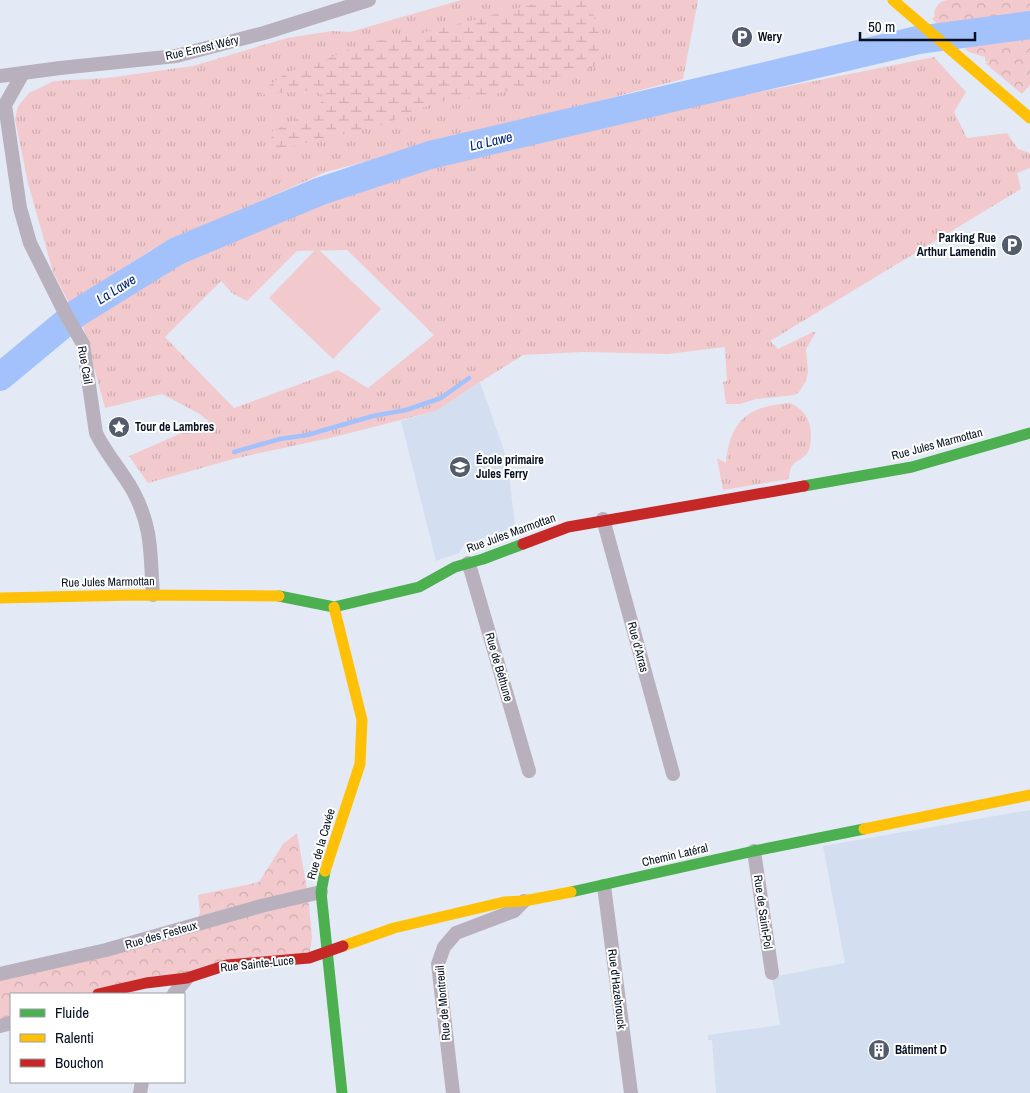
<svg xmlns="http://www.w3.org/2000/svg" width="1030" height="1093" font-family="'Archivo Narrow',sans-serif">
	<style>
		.built { fill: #d3def0 }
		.grass { fill: url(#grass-tufts); fill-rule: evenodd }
		.forest { fill: url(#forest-crowns) }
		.wetland { fill: url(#wetland-marsh) }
		.park { fill: #f2cacd }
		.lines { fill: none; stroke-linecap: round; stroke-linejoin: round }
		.stream { stroke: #a3c2fb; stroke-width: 4.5 }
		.river { stroke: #a3c2fb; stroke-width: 28 }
		.street { stroke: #b8b0bc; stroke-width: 14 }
		.fast { stroke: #4caf50; stroke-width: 11 }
		.slow { stroke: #ffc107; stroke-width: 11 }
		.jam { stroke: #c62828; stroke-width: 11 }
		.labels { text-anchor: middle; stroke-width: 4; stroke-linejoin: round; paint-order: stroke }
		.poi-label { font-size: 12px; font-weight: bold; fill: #061022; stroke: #fff; text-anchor: start }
		.street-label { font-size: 12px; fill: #061022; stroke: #fff }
		.water-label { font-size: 14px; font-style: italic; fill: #00277c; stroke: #fff }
	</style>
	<defs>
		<pattern id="grass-tufts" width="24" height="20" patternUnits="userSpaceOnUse" patternTransform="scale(1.25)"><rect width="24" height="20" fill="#f2cacd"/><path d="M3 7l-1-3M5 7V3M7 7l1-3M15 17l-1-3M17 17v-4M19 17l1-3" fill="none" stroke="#ceacb0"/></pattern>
		<pattern id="forest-crowns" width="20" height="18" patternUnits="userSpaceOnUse" patternTransform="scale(1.25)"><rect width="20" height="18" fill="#f2cacd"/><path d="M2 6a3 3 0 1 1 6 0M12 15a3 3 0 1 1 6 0" fill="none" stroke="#ceacb0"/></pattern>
		<pattern id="wetland-marsh" width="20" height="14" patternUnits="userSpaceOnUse" patternTransform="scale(1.25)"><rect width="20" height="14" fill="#f2cacd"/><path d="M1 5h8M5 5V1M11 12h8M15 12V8" fill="none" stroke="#ceacb0"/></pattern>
	</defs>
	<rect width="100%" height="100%" fill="#e3eaf5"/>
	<!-- built -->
	<g class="built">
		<path d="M480 382 507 459 516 533 503 538 491 535 463 546 459 553 436 561 401 421 436 411Z"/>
		<path d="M1030 810V1093H716L712 1040H708V1035L780 1025 772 977 845 963 823 846Z"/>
	</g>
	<!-- grass -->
	<g class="grass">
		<path d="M461 0H698L683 79 326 172 151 250 70 305 53 272 28 183 15 119 18 106 29 93 54 81 107 78 193 66 287 38 332 31 350 32Z"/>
		<path d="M934 57 966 92 954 112 967 138 1007 133 1018 149 1030 153V168L1017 173 1021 189 770 341 778 349 813 332H816L806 349 808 372 806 381 799 392 795 395 756 399 740 404H726L723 382 727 381 725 347 668 354 583 352 523 355 480 382 436 411 330 438 237 458 148 483 129 456 209 421 198 413 162 394 105 408 82 323 196 248 339 195 433 165 533 140 669 110ZM347 250 434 335 368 388 338 370 234 408 165 337 221 281 232 293 247 301 297 251Z"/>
		<path d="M790 403C805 410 811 420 811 437 810 442 811 447 808 452 799 465 790 458 789 479L723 490 717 458 726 463C730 421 747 406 790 403Z"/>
	</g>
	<!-- forest -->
	<g class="forest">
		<path d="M948 0H1030V85L1022 94 985 63 990 62 985 61V57L969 52 932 19 935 16 934 12C937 5 940 1 948 0Z"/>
		<path d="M297 833 308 895 312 937 309 958 98 994H11V1023L0 1026V974L197 924 200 912 198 895 259 882 283 844Z"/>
	</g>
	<!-- wetland -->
	<path class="wetland" d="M549 0H586C598 20 601 42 604 64L488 96 437 102 382 125 272 151 271 132 319 108 323 96 315 90 255 95 288 72 327 59 366 42 398 38 447 27Z"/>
	<!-- park -->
	<path class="park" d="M317 248 381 309 333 359 269 298Z"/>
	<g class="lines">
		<!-- stream -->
		<path class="stream" d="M234 452 280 439 307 435 373 416 406 410 441 398 469 378"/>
		<!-- river -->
		<path class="river" d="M0 377 77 313 177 251 321 191 430 155 791 70 918 40 1030 25"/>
		<!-- street -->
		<g class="street">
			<path d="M23 73 5 105 20 208 30 243 65 313 83 344 96 433C106 454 122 471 133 491 153 528 150 555 153 595"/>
			<path d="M0 76 60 68 176 56 264 33 369 0"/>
			<path d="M603 519 673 774"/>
			<path d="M468 563 471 571 529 771"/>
			<path d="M754 851 772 973"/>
			<path d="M604 886 631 1093"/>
			<path d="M0 974 106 950 261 906 321 892"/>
			<path d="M174 994 187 978"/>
			<path d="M0 1026 11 1023"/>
			<path d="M140 1093 142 1082"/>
			<path d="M453 1093 438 964 444 947 456 933 514 911 524 901"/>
		</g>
		<!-- fast -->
		<g class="fast">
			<path d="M804 486 912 467 1030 433"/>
			<path d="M279 596 334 607 419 587 455 567 483 559 523 544"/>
			<path d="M325 871 321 892 342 1093"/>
			<path d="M571 892 754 851 864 829"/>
		</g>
		<!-- slow -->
		<g class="slow">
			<path d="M893 0 1030 118"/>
			<path d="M0 598 136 595 279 596"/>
			<path d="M864 829 1030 795"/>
			<path d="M325 871 360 764 362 720 334 607"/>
			<path d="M343 946 394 928 504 902 524 901 571 892"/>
		</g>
		<!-- jam -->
		<g class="jam">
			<path d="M523 544 568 527 804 486"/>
			<path d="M98 994 146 983 187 978 227 965 309 958 343 946"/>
		</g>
	</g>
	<!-- icons -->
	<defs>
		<g id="parking-disc" transform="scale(1.125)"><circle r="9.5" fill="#535c6c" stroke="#fff"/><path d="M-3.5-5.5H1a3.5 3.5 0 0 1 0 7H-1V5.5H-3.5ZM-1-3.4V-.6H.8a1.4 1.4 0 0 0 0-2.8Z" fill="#fff"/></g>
		<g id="sight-disc" transform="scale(1.125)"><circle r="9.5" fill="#535c6c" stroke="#fff"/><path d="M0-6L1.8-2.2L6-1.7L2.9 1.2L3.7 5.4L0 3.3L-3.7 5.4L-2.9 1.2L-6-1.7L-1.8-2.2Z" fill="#fff"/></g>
		<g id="school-disc" transform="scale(1.125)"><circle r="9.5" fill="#535c6c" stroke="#fff"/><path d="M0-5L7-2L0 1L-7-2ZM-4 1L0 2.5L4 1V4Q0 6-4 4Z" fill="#fff"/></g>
		<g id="building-disc" transform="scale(1.125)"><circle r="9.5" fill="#535c6c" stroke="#fff"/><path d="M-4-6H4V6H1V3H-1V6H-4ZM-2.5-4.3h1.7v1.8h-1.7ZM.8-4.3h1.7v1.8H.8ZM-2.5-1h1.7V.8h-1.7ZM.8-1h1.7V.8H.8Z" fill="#fff"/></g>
	</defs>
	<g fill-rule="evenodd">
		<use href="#parking-disc" x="742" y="37"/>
		<use href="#parking-disc" x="1012" y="245"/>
		<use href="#sight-disc" x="119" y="427"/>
		<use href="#school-disc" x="460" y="467"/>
		<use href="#building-disc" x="879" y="1050"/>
	</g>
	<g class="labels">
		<!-- poi labels -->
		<g class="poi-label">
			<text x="758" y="41">Wery</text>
			<text x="996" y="242" text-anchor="end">Parking Rue<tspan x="996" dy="14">Arthur Lamendin</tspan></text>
			<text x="135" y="431">Tour de Lambres</text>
			<text x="476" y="464">École primaire<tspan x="476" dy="14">Jules Ferry</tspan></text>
			<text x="895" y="1054">Bâtiment D</text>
		</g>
		<!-- street labels -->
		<g class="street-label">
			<text transform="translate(202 48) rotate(-13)" y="4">Rue Ernest Wéry</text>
			<text transform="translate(85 365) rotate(80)" y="4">Rue Cail</text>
			<text transform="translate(937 444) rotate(-15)" y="4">Rue Jules Marmottan</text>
			<text transform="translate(511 533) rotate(-20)" y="4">Rue Jules Marmottan</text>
			<text transform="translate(108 582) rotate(-1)" y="4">Rue Jules Marmottan</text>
			<text transform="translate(638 647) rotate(75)" y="4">Rue d'Arras</text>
			<text transform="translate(499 667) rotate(74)" y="4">Rue de Béthune</text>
			<text transform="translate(321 844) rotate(-74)" y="4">Rue de la Cavée</text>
			<text transform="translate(675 855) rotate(-13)" y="4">Chemin Latéral</text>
			<text transform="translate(763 912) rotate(82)" y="4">Rue de Saint-Pol</text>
			<text transform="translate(161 935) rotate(-16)" y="4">Rue des Festeux</text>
			<text transform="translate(257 964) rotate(-6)" y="4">Rue Sainte-Luce</text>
			<text transform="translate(617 989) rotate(83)" y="4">Rue d'Hazebrouck</text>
			<text transform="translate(443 1003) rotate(-95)" y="4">Rue de Montreuil</text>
		</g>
		<!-- water labels -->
		<g class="water-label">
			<text transform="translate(491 141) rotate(-13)" y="5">La Lawe</text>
			<text transform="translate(116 289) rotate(-32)" y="5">La Lawe</text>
		</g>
	</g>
	<!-- legend -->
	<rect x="10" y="993" width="175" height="90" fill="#ffffff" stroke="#9b9fa7"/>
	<rect x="20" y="1009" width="25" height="8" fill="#4caf50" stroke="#9b9fa7"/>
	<text x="55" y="1018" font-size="15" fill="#061022">Fluide</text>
	<rect x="20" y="1034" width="25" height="8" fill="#ffc107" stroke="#9b9fa7"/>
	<text x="55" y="1043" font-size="15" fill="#061022">Ralenti</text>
	<rect x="20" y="1059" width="25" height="8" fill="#c62828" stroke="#9b9fa7"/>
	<text x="55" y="1068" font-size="15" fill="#061022">Bouchon</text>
	<!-- scale -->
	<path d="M860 32v8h115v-8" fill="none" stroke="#061022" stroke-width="2.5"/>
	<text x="868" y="32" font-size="15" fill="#061022" stroke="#ffffff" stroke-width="4" paint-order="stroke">50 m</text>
</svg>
